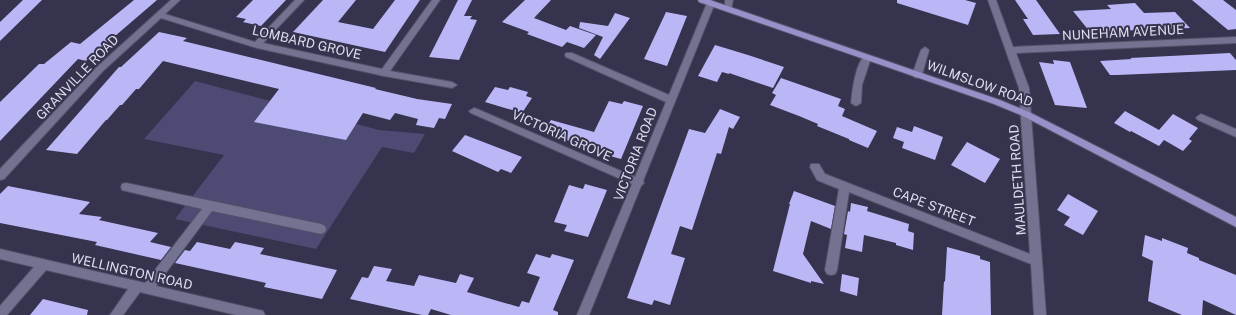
<svg xmlns="http://www.w3.org/2000/svg" width="1236" height="315" font-family="'Public Sans',sans-serif">
	<style>
		.green { fill: #4d4a74 }
		.building { fill: #bbb7f6 }
		.lines { fill: none; stroke-linecap: round; stroke-linejoin: round }
		.minor-casing { stroke: #535168; stroke-width: 2 }
		.major-casing { stroke: #535168; stroke-width: 2 }
		.minor { fill: #747291; fill-rule: evenodd }
		.major { fill: #9692c9; fill-rule: evenodd }
		.labels { text-anchor: middle; stroke-width: 4; stroke-linejoin: round; paint-order: stroke }
		.street-label { font-size: 13px; fill: #dedeef; stroke: #35334e }
	</style>
	<rect width="100%" height="100%" fill="#35334e"/>
	<!-- green -->
	<path class="green" d="M195 81 379 130 425 134 414 153 382 147 316 249 175 219 224 155 144 139Z"/>
	<!-- building -->
	<g class="building">
		<path d="M23 0H42L0 41V22Z"/>
		<path d="M134 0H157L86 61 78 59 0 141V102L39 64H44L71 42 80 44Z"/>
		<path d="M253 0H286L261 26 243 22 246 19 236 17Z"/>
		<path d="M323 0H356L338 22 373 29 395 0H420L385 52 293 32Z"/>
		<path d="M458 0H472L464 16H472L470 19 477 20 459 60 429 57Z"/>
		<path d="M525 0H551L534 18 566 30 570 26 596 35 584 48 567 42 562 47 527 34 529 32 502 22Z"/>
		<path d="M897 0H965L976 3 968 25 897 3Z"/>
		<path d="M1015 0H1036L1060 34 1033 35 1023 19H1028Z"/>
		<path d="M1192 0H1223L1236 10V29L1228 30Z"/>
		<path d="M1135 3 1144 13 1175 12 1190 28 1090 32 1073 11 1111 9 1107 5Z"/>
		<path d="M666 12 687 16 667 66 644 59Z"/>
		<path d="M615 13 630 18 600 59 594 55 603 37 579 28 580 22 608 26Z"/>
		<path d="M159 32 187 38 183 41 376 88 375 89 417 99 452 104 445 119 439 118 434 128 416 125 418 119 395 113 390 120 363 113 346 140 254 122 279 89 163 61 139 89H136L122 105H120L107 120H106L77 154 46 150 119 67H121Z"/>
		<path d="M715 45 748 55 784 67 773 88 729 73V74L722 72 717 82 698 76Z"/>
		<path d="M1230 53 1236 60V70L1117 75H1110L1100 61 1132 59 1130 58Z"/>
		<path d="M1053 60 1070 62 1087 108 1055 105 1039 62 1054 64Z"/>
		<path d="M781 78 841 99 838 106 845 109 842 116 877 131 868 148 849 140V139L817 126 818 124 799 116 770 105 776 95 772 93Z"/>
		<path d="M495 87 508 90 510 87 528 92 526 96 532 98 522 113 485 102Z"/>
		<path d="M609 101 622 104 624 101 643 106 621 159 599 153 601 148 573 142 543 133 551 120 594 132Z"/>
		<path d="M720 109 740 117 733 129 729 127 721 154 717 153 692 230 680 226 671 254 685 258 670 305 654 300 652 305 627 298 689 129 705 133Z"/>
		<path d="M1125 111 1159 130 1173 114 1198 128 1189 139 1192 141 1183 151 1164 140 1159 146 1131 131 1130 132 1114 123Z"/>
		<path d="M914 126 943 137 935 160 902 148 904 142 893 138 897 127 912 132Z"/>
		<path d="M465 135 522 157 511 173 501 169 498 172 452 151Z"/>
		<path d="M967 142 1000 159 985 183 951 165Z"/>
		<path d="M585 184 607 190 588 237 564 231 567 225 554 222 569 185 583 189Z"/>
		<path d="M8 186 90 202 79 214 102 217 99 220 158 233 150 242 171 247 161 260 95 245 97 242 0 223V194Z"/>
		<path d="M794 191 835 206 831 229 811 221 803 254 824 284 811 281V283L773 271 790 204H789Z"/>
		<path d="M1068 194 1098 211 1083 235 1064 225 1070 217 1057 210Z"/>
		<path d="M851 203 868 207 867 211 909 224 908 231 914 233 913 250 896 245V243L864 235 862 252 845 248 847 235 844 234 848 211 850 212Z"/>
		<path d="M1145 235 1162 241V238L1188 248 1187 253 1199 258V260L1236 275V315L1203 300 1202 315H1182L1148 301 1153 261 1142 256Z"/>
		<path d="M197 242 230 249 235 242 264 248 260 254 337 270 322 299 264 287 266 283 175 263 185 250 190 251Z"/>
		<path d="M947 247 980 256V259L990 262 991 315H942L944 281 945 282Z"/>
		<path d="M536 254 550 258 552 254 574 260 553 310 558 312V315H451L431 309 428 315H422L350 299 362 277 368 278 374 266 392 269 386 281 414 286 419 275 456 283 460 274 474 278 467 292 519 307 522 301 529 303 540 277 527 273Z"/>
		<path d="M842 274 859 278 857 296 840 291Z"/>
		<path d="M43 299 88 310 87 315H30Z"/>
	</g>
	<g class="lines">
		<!-- minor casing -->
		<g class="minor-casing">
			<g id="minor">
				<path d="M171 0H180L165 14 255 42 295 0H304L263 43 382 69 432 0H440L390 71 452 82 457 85 452 88 384 76 257 48 161 18 103 71 4 179 0 180V169L97 67Z"/>
				<path d="M711 0 715 3 643 181 644 183 641 186 589 315H577L632 184 471 113 469 111 474 108 477 109 635 177 666 102 566 57 565 55 566 53H572L669 95 707 3Z"/>
				<path d="M725 0H733L731 11H725Z"/>
				<path d="M988 0H996L1013 47 1236 37V43L1016 53 1029 88 1046 315H1034L1031 264 849 192 837 270 835 274 831 275 827 274 825 270 839 189 817 180 810 167 811 164H819L825 174 1030 254 1019 88Z"/>
				<path d="M925 47 929 50 922 75 917 78 914 77 912 75 921 50Z"/>
				<path d="M867 55 871 58 862 85 861 103 856 106 851 103C852 93 856 58 867 55Z"/>
				<path d="M1201 114 1236 129V137L1198 120 1196 118 1198 116Z"/>
				<path d="M126 183 321 224 325 226 326 229 325 232 321 234 212 211 156 286 259 310 263 311 265 315H236L140 292 123 315H110L128 289 46 270 7 315H0V306L34 267 0 259V249L145 283 202 209 122 190 121 187 122 184Z"/>
			</g>
		</g>
		<!-- major casing -->
		<g class="major-casing">
			<path id="major" d="M698 0H710L1000 100 1029 112 1236 217V227L1023 116 994 104 699 2Z"/>
		</g>
		<!-- minor -->
		<use href="#minor" class="minor"/>
		<!-- major -->
		<use href="#major" class="major"/>
	</g>
	<g class="labels">
		<!-- street labels -->
		<g class="street-label">
			<text transform="translate(1123 32) rotate(-3)" y="5">NUNEHAM AVENUE</text>
			<text transform="translate(307 42) rotate(13)" y="5">LOMBARD GROVE</text>
			<text transform="translate(77 77) rotate(-46)" y="5">GRANVILLE ROAD</text>
			<text transform="translate(980 83) rotate(20)" y="5">WILMSLOW ROAD</text>
			<text transform="translate(562 135) rotate(24)" y="5">VICTORIA GROVE</text>
			<text transform="translate(635 154) rotate(-69)" y="5">VICTORIA ROAD</text>
			<text transform="translate(1017 180) rotate(-94)" y="5">MAULDETH ROAD</text>
			<text transform="translate(934 206) rotate(21)" y="5">CAPE STREET</text>
			<text transform="translate(132 271) rotate(13)" y="5">WELLINGTON ROAD</text>
		</g>
	</g>
</svg>
